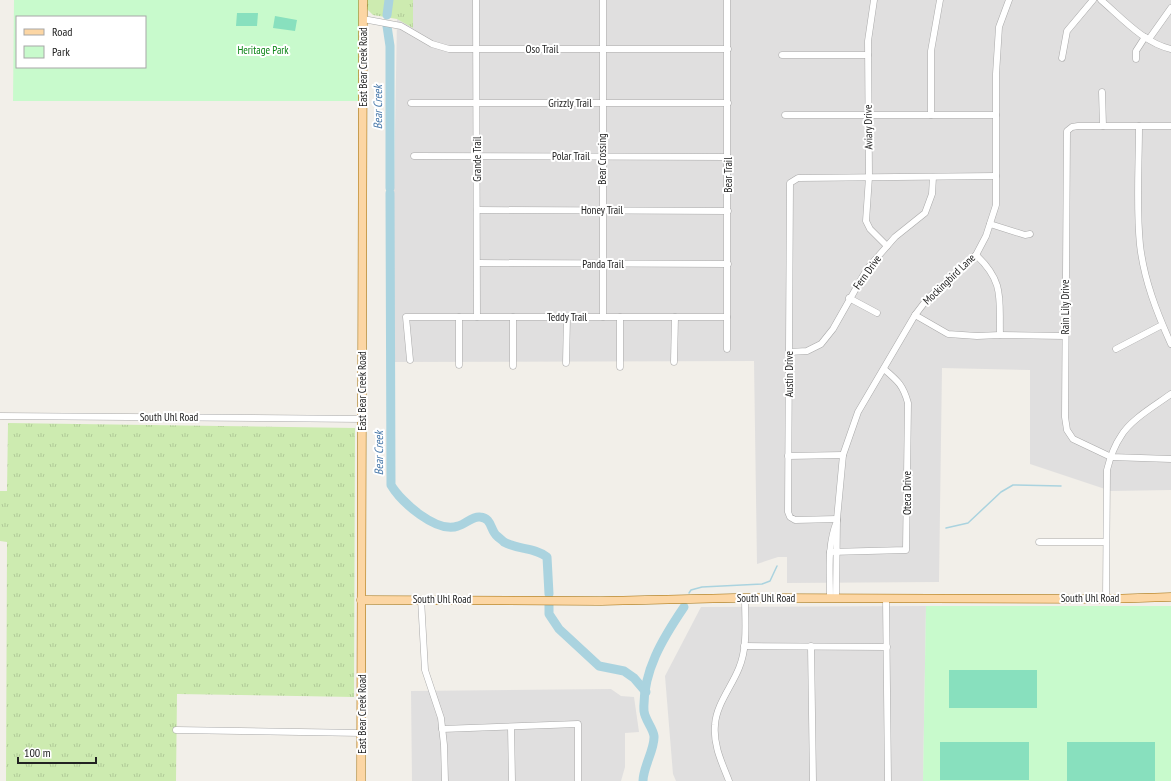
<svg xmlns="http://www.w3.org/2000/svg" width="1171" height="781" font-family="'PT Sans Narrow',sans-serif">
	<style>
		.residential { fill: #e0dfdf }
		.grass { fill: url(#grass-tufts) }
		.park { fill: #c8facc; fill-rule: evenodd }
		.pitch { fill: #88e0be }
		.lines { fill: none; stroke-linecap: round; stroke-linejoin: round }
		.stream { stroke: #aad3df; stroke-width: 1.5 }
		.river { stroke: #aad3df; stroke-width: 9 }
		.minor-casing { stroke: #a9a9a9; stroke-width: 7 }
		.major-casing { stroke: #a06b00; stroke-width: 9 }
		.minor { stroke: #fff; stroke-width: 6 }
		.major { stroke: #fcd6a4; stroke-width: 8 }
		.labels { text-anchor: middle; stroke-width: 4; stroke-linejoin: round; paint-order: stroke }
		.street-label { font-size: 11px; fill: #222; stroke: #fff }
		.park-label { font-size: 11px; fill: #0c8416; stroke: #fff }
		.water-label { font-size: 12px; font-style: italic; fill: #4a7aab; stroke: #fff }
	</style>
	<defs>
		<pattern id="grass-tufts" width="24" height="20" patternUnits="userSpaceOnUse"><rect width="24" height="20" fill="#cdebb0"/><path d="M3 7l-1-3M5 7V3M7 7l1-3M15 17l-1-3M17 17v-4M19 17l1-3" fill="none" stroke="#b0c997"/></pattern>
	</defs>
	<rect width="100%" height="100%" fill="#f2efe9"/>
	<!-- residential -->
	<g class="residential">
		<path d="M413 0H1171V490L1111 491 1030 464V370L942 368 939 582 787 583V557H778L757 564 754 361 391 362 397 19 413 27Z"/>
		<path d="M926 606 923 781H676L673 774 665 676 701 607Z"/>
		<path d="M611 689 621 696 634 697 639 732 625 733V767L621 781H412L411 691Z"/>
	</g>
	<!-- grass -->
	<g class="grass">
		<path d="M367 0H413V28L397 19 373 15 367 9Z"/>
		<path d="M8 423 355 428 354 697 177 694 176 781H6L7 542 0 541V491H7Z"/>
	</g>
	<!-- park -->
	<g class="park">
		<path d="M14 0H365V101H13ZM17 17H145V67H17Z"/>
		<path d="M926 606H1171V781H923Z"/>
	</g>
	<!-- pitch -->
	<g class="pitch">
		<path d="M237 13H258L257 26H236Z"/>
		<path d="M275 16 297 20 295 31 273 28Z"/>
		<rect x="949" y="670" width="88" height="38"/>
		<rect x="940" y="742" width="89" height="38"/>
		<rect x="1067" y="742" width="88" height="39"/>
	</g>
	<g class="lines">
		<!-- stream -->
		<g class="stream">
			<path d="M946 528 968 523 1001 492 1013 485 1061 486"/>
			<path d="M689 593 691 590 702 587 762 584 770 581 777 566"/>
		</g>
		<!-- river -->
		<g class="river">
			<path d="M387 15 389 0"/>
			<path d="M387 26 390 46V188"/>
			<path d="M390 193 391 485C401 502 437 534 458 526 466 524 472 516 480 517 492 518 490 530 497 536 499 538 502 540 504 542 518 550 534 547 547 557L549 594"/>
			<path d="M549 603V614L559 629 599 666 624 671 634 678 646 692"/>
			<path d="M643 781C643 767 655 749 654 736 653 728 645 720 644 711 642 672 663 638 684 607"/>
		</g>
		<!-- minor casing -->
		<g class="minor-casing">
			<g id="minor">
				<path d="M476 0 477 317"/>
				<path d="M603 0V317"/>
				<path d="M874 0 868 41 869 177 866 221 870 229 887 246"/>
				<path d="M1101 0C1122 18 1144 43 1171 49"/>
				<path d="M363 19 401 26 432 44 449 49H728"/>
				<path d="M1149 39 1171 8"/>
				<path d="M782 55H868"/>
				<path d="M1062 58 1067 31 1093 0"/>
				<path d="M1136 59V51L1145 37"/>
				<path d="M1102 92 1103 126"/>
				<path d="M411 103H728"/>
				<path d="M785 115H996"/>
				<path d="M931 115V51L940 0"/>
				<path d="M1139 126C1139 166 1136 206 1140 245 1144 280 1157 313 1171 344"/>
				<path d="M1171 126H1078L1072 127 1067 131 1065 417 1067 430 1073 439 1111 457 1171 459"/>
				<path d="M414 156 728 157"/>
				<path d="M477 210 728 211"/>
				<path d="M990 224 1025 235 1030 234"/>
				<path d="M976 255C1005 282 999 299 1000 335"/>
				<path d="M478 263 728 264"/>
				<path d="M849 298 877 313"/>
				<path d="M915 315 948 334 977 336 1000 335 1065 336"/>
				<path d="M620 317V367"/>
				<path d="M727 349V0"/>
				<path d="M1116 349 1162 325"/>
				<path d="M789 352 807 351 821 344 833 329 867 269 895 237 925 213 932 194 933 177"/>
				<path d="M410 360 406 317H727"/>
				<path d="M674 362 675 317"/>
				<path d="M566 363 567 317"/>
				<path d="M459 365V317"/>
				<path d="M513 366V317"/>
				<path d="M0 416 363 419"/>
				<path d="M788 456 843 455"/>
				<path d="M837 519 795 520 790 517 788 512 790 183 798 178 996 176"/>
				<path d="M1039 542H1106"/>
				<path d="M830 552 906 550 908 403C903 385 898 381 884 369"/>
				<path d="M830 598C830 572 827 545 837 521"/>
				<path d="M836 598 837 519 843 455 858 412 915 315 928 298 976 255 986 236 996 205V74L999 27 1009 0"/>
				<path d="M886 598 888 781"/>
				<path d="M421 599 425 670 441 718 444 745 445 781"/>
				<path d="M1106 599 1107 470C1110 458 1114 446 1121 436 1130 420 1156 405 1171 394"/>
				<path d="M744 646 887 647"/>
				<path d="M811 646 813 781"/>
				<path d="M511 727 512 781"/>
				<path d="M442 729 578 724V781"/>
				<path d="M176 730 362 733"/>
				<path d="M729 781C722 763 713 745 715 725 716 705 732 686 739 668 748 646 745 621 745 598"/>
			</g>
		</g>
		<!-- major casing -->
		<g class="major-casing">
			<g id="major">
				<path d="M361 600 601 601 735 598 1106 599 1171 597"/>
				<path d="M361 781 363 0"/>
			</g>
		</g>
		<!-- minor -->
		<use href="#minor" class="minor"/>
		<!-- major -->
		<use href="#major" class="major"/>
	</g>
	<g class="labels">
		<!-- street labels -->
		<g class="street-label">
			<text x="542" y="53">Oso Trail</text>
			<text transform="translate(363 67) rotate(-90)" y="4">East Bear Creek Road</text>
			<text x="570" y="107">Grizzly Trail</text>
			<text transform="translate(868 127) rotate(-91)" y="4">Aviary Drive</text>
			<text x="571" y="160">Polar Trail</text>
			<text transform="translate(477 159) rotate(-90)" y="4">Grande Trail</text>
			<text transform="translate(602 159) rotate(-90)" y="4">Bear Crossing</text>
			<text transform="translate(728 175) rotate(-90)" y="4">Bear Trail</text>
			<text x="602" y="214">Honey Trail</text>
			<text x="603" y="268">Panda Trail</text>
			<text transform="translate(867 272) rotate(-54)" y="4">Fern Drive</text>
			<text transform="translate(949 279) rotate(-44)" y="4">Mockingbird Lane</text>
			<text transform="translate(1065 307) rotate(-90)" y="4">Rain Lily Drive</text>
			<text x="567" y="321">Teddy Trail</text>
			<text transform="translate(789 374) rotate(-90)" y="4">Austin Drive</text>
			<text transform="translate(362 391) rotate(-90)" y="4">East Bear Creek Road</text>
			<text x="169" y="421">South Uhl Road</text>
			<text transform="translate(907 493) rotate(-90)" y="4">Oteca Drive</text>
			<text x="766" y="602">South Uhl Road</text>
			<text x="1090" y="602">South Uhl Road</text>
			<text x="442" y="603">South Uhl Road</text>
			<text transform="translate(362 714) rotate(-90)" y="4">East Bear Creek Road</text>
		</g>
		<!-- park labels -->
		<g class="park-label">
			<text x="263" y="54">Heritage Park</text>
		</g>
		<!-- water labels -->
		<g class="water-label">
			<text transform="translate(378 107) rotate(-90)" y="4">Bear Creek</text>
			<text transform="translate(379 453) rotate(-90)" y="4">Bear Creek</text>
		</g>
	</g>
	<!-- legend -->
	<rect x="16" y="16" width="130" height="52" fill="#ffffff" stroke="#a7a7a7"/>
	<rect x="24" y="29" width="20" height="6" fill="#fcd6a4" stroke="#a7a7a7"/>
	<text x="52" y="36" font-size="12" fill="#222222">Road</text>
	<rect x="24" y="46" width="20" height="12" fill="#c8facc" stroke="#a7a7a7"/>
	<text x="52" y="56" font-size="12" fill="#222222">Park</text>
	<!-- scale -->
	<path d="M18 757v6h78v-6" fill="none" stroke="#222222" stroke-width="2"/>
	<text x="24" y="757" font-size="12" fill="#222222" stroke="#ffffff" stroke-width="3" paint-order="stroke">100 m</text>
</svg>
